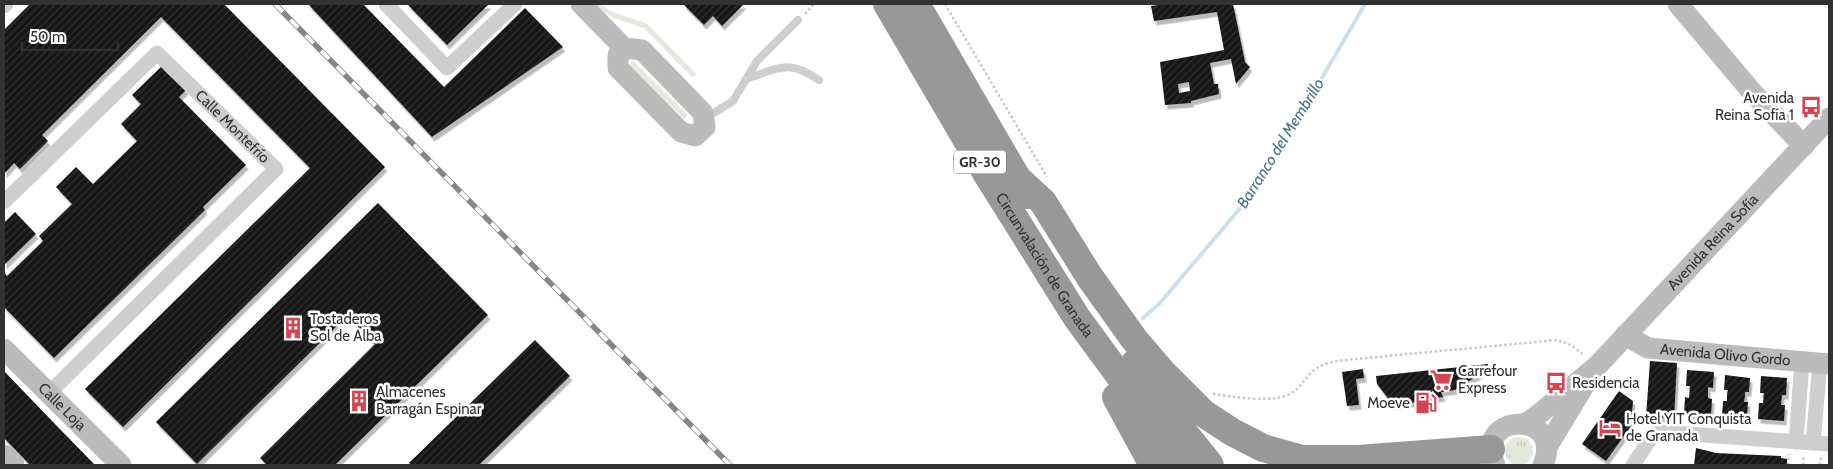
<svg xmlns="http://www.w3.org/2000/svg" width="1833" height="469" font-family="Cabin,sans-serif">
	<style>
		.grass { fill: url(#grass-tufts) }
		.green { fill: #e4e9dd }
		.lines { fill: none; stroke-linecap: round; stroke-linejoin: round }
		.stream { stroke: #cfdfea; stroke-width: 4 }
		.building { fill: url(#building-hatch); fill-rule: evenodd; filter: url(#shadow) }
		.path { stroke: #c8c8c8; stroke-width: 2.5; stroke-dasharray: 2.5 2.5; stroke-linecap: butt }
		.lane { stroke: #cecece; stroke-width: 8 }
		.street { stroke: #cecece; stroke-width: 15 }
		.secondary { stroke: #bbb; stroke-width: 21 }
		.highway { stroke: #989898; stroke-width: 28 }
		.rail-casing { stroke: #868686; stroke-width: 5.5 }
		.rail { stroke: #fff; stroke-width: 4; stroke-dasharray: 11; stroke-linecap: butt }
		.labels { text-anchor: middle; stroke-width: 5; stroke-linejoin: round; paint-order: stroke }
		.shield { fill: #fff; stroke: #6f6f6f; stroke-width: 1 }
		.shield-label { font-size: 14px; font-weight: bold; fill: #313131 }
		.poi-label { font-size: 15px; fill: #313131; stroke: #fff; text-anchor: start }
		.street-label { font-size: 15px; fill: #313131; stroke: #fff }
		.water-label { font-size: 16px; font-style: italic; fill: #46718c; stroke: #fff }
	</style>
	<defs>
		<pattern id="grass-tufts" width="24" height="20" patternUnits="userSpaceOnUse" patternTransform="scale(1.25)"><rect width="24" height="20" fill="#e4e9dd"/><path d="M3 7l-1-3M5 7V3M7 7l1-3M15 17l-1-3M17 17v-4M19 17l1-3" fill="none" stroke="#c4c8be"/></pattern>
		<pattern id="building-hatch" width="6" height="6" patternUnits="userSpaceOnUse" patternTransform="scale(1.25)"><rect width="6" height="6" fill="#181818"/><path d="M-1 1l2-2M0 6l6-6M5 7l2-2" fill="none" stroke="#313131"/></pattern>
		<filter id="shadow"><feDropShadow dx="2.5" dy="4.5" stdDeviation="0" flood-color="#0004"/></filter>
	</defs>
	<rect width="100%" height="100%" fill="#fff"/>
	<!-- grass -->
	<g class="grass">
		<path d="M632 60 687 114V117L683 118 630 65Z"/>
		<circle cx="1519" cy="451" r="14"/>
	</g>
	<!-- green -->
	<path class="green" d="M593 4H600L612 12 646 23 697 75 692 77 644 28 611 17Z"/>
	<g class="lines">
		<!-- stream -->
		<path class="stream" d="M1143 318 1159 304 1248 199 1283 145 1365 4"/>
	</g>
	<!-- building -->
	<g class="building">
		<path d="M30 4H224L385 167 123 427 85 389 310 168 161 17 42 135 48 141 20 169 14 163 4 174V30Z"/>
		<path d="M308 4H363L444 87 525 8 563 47 432 137Z"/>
		<path d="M407 4H489L447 45Z"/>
		<path d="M683 4H744L722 26 713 16 704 25Z"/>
		<path d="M1165 4H1233L1245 62 1250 67 1236 84 1231 59 1210 63 1214 84H1218L1219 94 1191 101V103L1165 105 1160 62 1224 50 1217 12 1154 21 1151 6ZM1189 82 1190 91 1179 93 1178 84Z"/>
		<path d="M162 66 186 90 179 97 246 165 203 207 205 210 54 358 4 307V272L7 276 43 241 39 236 72 204 56 187 76 167 93 184 137 141 121 124 141 104 132 95Z"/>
		<path d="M378 203 488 315 335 465H267L260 458 375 344 347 316 197 464 156 422Z"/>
		<path d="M15 212 36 234 4 265V223Z"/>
		<path d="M535 340 570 376 479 465H412L409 463Z"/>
		<path d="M1650 361 1677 363 1674 418 1646 417Z"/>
		<path d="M1488 364V369L1455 390 1441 392 1443 397 1422 401 1394 406 1377 384 1376 376Z"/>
		<path d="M1363 369 1364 378 1356 379 1359 405 1347 406 1342 372Z"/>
		<path d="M1687 370 1714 372 1713 388 1708 387V398L1712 399 1711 416 1684 414 1685 397 1689 398 1690 386H1686Z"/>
		<path d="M4 371 55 424 95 465H30L4 438Z"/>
		<path d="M1725 375 1750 378 1749 392H1745V396L1744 402H1748L1747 418 1722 416 1723 401H1727V395L1728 390H1724Z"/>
		<path d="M1761 376 1787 378 1786 395H1782L1781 405H1785L1784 421 1758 419 1759 403H1763L1764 393H1760Z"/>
		<path d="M1619 391 1633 401 1631 426 1606 461 1582 444Z"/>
		<path d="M1696 448 1716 453 1781 456V458L1787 459V465H1694Z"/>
	</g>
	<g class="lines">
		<!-- path -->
		<g class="path">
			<path d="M945 4 1047 177"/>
			<path d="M805 14 814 4"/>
			<path d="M1213 394C1233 397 1267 402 1286 396 1299 391 1303 380 1312 372 1323 361 1340 361 1355 359L1557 340 1571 345 1584 355"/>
			<path d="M1788 465 1789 454"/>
			<path d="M1803 465 1804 456"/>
			<path d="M1820 465 1821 457"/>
		</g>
		<!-- lane -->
		<g class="lane">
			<path d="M746 79C779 68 788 59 819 80"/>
			<path d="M706 118 733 101 757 61 798 20"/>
		</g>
		<!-- street -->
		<g class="street">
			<path d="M386 4 447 68 515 4"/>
			<path d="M4 6 6 4"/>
			<path id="s1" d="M4 202 157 53 276 169 49 393"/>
			<path d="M1796 442 1802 361"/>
			<path d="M1813 443 1820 363"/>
			<path d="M1633 465 1652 436 1660 432 1829 444"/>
		</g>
		<!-- secondary -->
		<g class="secondary">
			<path d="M581 4 624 48 642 50 703 113 705 127 695 136 681 132 618 68V55L624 48"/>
			<path d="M1678 4 1752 92 1804 146"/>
			<path id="s2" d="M1625 335 1648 348 1829 364"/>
			<path id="s3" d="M4 349 121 465"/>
			<path id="s4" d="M1525 424 1538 415 1598 365 1829 118"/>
			<path d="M1547 447 1585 384"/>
			<path d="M4 455 14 465"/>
			<path d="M1495 465C1472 411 1566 410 1543 465"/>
		</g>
		<!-- highway -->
		<g class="highway">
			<path id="s5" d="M887 4 985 171 1077 318 1185 465"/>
			<path d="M916 4 1027 195"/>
			<path d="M1018 179 1043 202 1089 276 1134 339 1164 374 1203 413 1232 432 1263 448 1302 459H1358L1491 449"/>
			<path d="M1135 363 1174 420 1210 465"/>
			<path d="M1116 397 1153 465"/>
		</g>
		<!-- rail casing -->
		<g class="rail-casing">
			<path id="rail" d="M275 4 730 465"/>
		</g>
		<!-- rail -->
		<use href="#rail" class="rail"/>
	</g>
	<!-- icons -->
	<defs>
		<g id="bus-bare" transform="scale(1.725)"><path d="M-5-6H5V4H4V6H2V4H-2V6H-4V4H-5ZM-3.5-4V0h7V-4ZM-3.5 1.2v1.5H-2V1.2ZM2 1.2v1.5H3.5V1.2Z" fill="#d54550" stroke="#fff" stroke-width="2.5" paint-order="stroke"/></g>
		<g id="building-bare" transform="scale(1.725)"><path d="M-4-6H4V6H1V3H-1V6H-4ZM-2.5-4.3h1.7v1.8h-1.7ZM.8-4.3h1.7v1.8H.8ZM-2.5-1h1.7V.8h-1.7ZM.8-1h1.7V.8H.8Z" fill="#d54550" stroke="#fff" stroke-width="2.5" paint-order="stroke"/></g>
		<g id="supermarket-bare" transform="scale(1.725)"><path d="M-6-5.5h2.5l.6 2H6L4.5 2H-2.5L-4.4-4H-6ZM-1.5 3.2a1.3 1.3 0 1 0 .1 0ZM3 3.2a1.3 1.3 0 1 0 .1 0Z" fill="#d54550" stroke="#fff" stroke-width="2.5" paint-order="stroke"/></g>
		<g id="fuel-bare" transform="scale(1.725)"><path d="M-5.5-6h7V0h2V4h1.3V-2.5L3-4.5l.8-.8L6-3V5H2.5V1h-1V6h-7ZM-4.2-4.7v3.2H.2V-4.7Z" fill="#d54550" stroke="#fff" stroke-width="2.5" paint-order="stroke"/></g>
		<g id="hotel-bare" transform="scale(1.725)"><path d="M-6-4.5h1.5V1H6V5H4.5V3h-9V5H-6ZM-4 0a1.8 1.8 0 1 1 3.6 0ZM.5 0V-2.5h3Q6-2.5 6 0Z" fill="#d54550" stroke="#fff" stroke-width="2.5" paint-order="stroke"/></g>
	</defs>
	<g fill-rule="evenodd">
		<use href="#bus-bare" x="1811" y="107"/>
		<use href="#building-bare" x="293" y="328"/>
		<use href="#supermarket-bare" x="1441" y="380"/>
		<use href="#bus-bare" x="1556" y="383"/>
		<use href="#building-bare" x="359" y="401"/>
		<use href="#fuel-bare" x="1426" y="403"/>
		<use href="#hotel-bare" x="1610" y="428"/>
	</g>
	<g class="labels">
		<!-- shield labels -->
		<rect class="shield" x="954" y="150.5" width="52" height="23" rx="4"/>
		<g class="shield-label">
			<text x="980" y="167">GR-30</text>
		</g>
		<!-- poi labels -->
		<g class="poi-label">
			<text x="1794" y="103" text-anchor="end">Avenida<tspan x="1794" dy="17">Reina Sofía 1</tspan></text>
			<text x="310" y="324">Tostaderos<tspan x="310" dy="17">Sol de Alba</tspan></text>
			<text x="1458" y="376">Carrefour<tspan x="1458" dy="17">Express</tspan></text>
			<text x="1572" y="388">Residencia</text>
			<text x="376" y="397">Almacenes<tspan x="376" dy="17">Barragán Espinar</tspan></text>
			<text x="1410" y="408" text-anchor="end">Moeve</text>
			<text x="1626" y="424">Hotel YIT Conquista<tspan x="1626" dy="17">de Granada</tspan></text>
		</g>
		<!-- street labels -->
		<g class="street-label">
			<text dy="5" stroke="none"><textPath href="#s1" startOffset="319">Calle Montefrío</textPath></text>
			<text dy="5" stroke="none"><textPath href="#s4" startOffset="262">Avenida Reina Sofía</textPath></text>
			<text dy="5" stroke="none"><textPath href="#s5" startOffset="305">Circunvalación de Granada</textPath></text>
			<text dy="5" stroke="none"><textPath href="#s2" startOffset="104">Avenida Olivo Gordo</textPath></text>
			<text dy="5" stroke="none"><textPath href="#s3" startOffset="82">Calle Loja</textPath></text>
		</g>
		<!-- water labels -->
		<g class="water-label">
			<text transform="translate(1280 143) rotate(-58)" y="6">Barranco del Membrillo</text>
		</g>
	</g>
	<!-- border -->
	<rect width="1833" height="469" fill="none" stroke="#313131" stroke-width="10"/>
	<!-- scale -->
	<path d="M22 42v8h96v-8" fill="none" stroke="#313131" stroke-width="2.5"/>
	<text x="30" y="42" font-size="15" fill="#313131" stroke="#ffffff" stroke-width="4" paint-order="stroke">50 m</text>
</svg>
